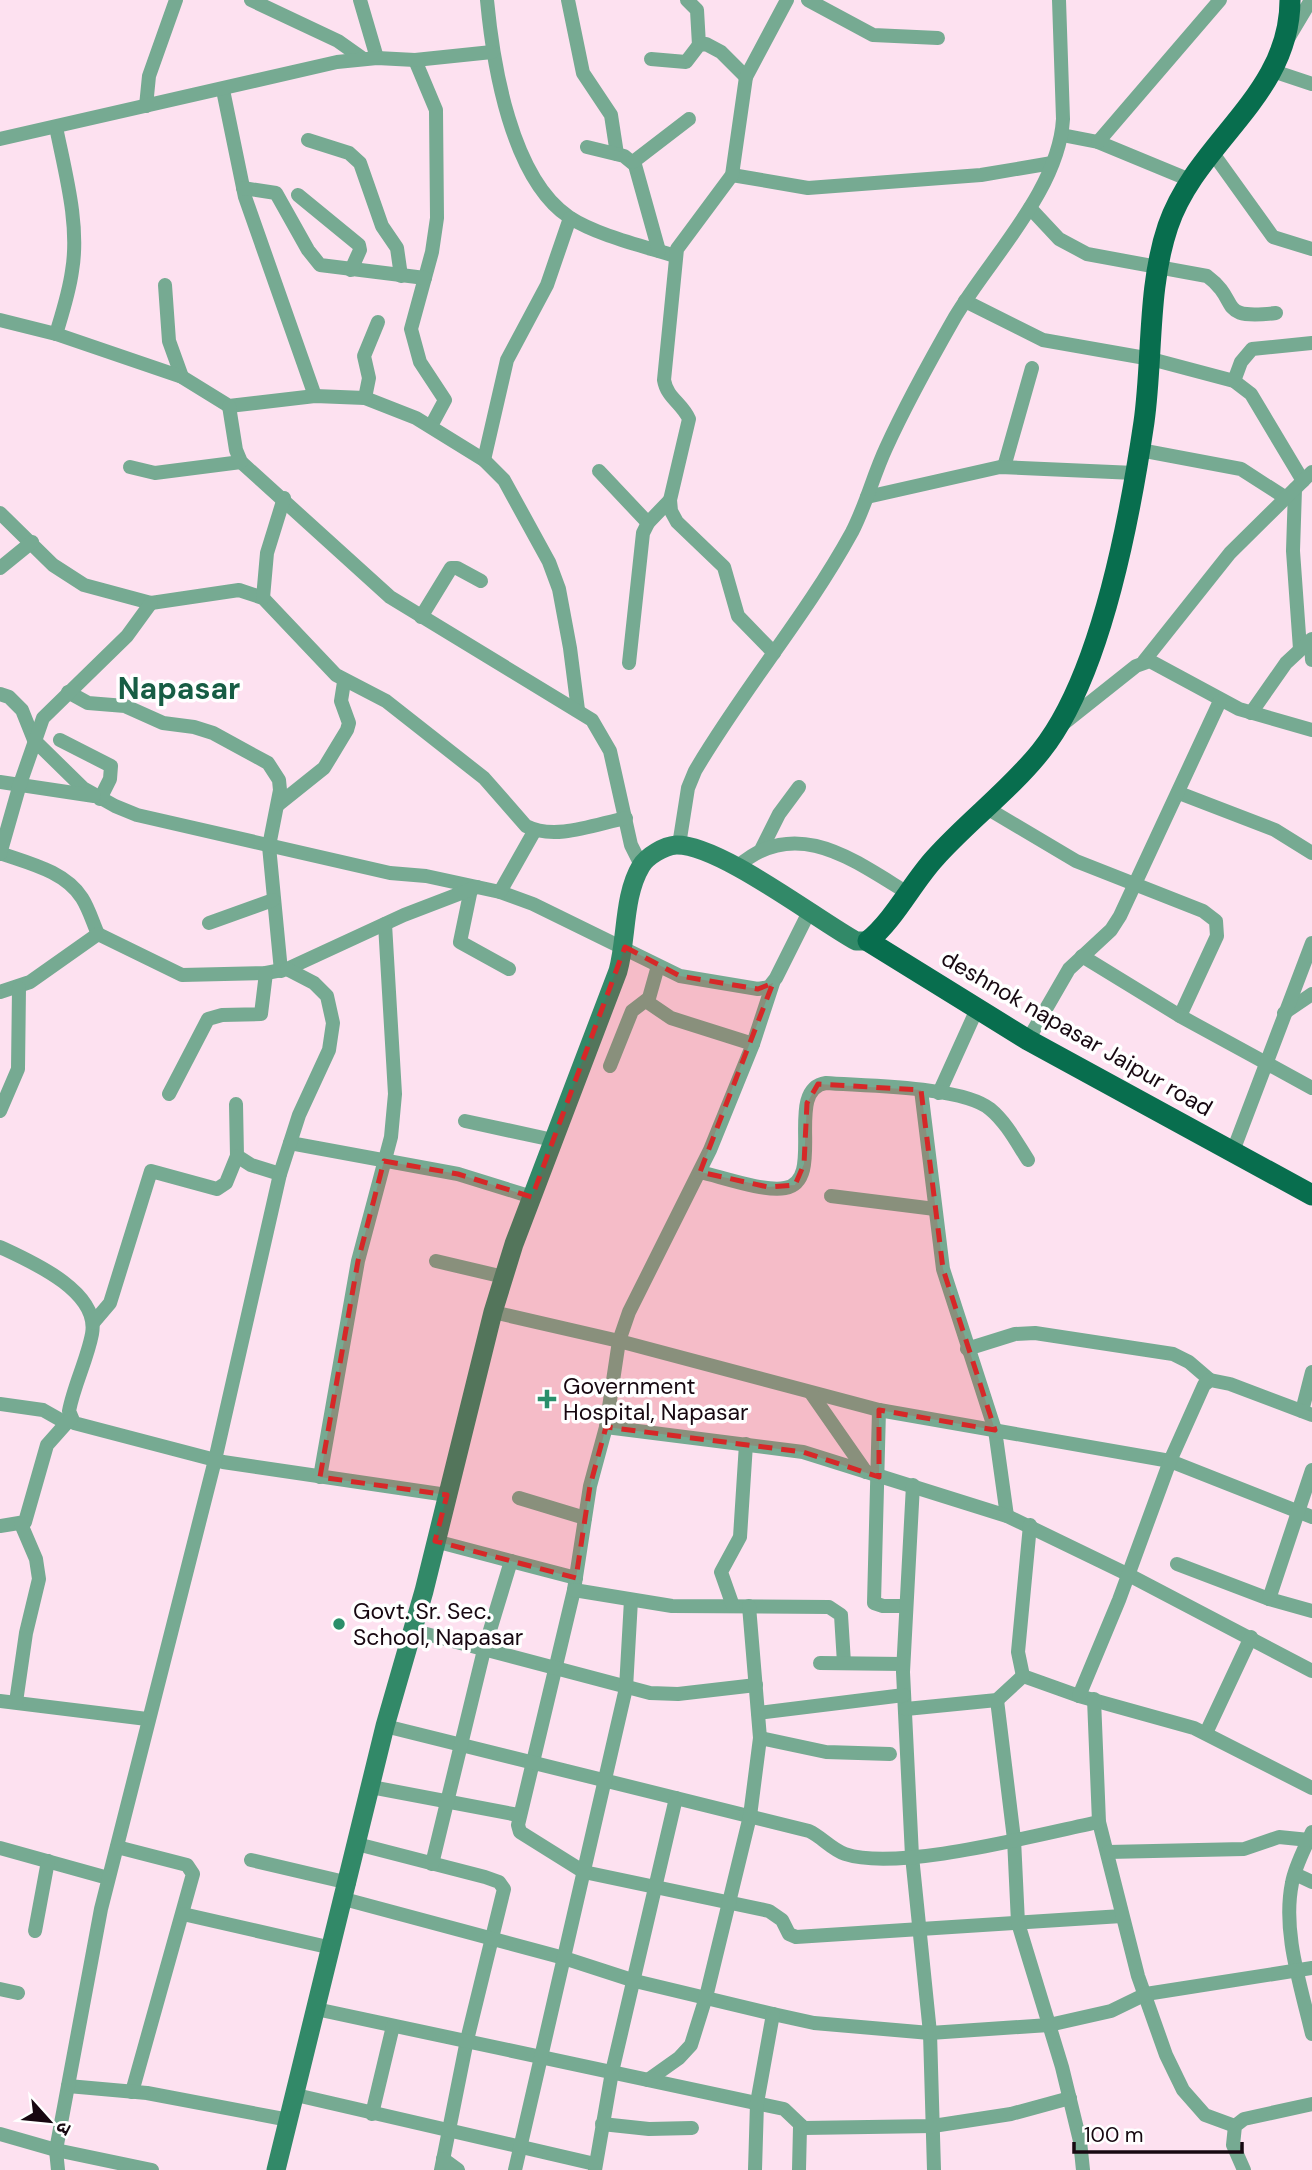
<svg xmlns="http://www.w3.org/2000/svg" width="1312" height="2170" font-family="'DM Sans','Noto Sans Devanagari',sans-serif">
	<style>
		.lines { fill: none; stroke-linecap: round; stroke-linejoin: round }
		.street { stroke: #76aa92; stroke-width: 14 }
		.secondary { stroke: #328968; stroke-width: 19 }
		.primary { stroke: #086e4e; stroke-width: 21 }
		.marked { fill: #d62828; fill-opacity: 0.2; stroke: #d62828; stroke-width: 5; stroke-dasharray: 14 9; stroke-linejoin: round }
		.poi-dot { fill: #2a8f6a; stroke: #fff; stroke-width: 2.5 }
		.labels { text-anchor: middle; stroke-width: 7; stroke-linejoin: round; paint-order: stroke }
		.street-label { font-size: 23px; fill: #170811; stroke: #fff }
		.poi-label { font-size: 23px; fill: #170811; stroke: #fff; text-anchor: start }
		.district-label { font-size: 30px; font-weight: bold; fill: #175d44; stroke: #fff }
	</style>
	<rect width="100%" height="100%" fill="#fde1f0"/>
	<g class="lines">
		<!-- street -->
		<g class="street">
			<path d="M251 0 338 41 362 58"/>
			<path d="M360 0 377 58"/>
			<path d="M487 0C493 64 511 178 569 217 596 235 643 246 675 256"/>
			<path d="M568 0 583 73 611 115 617 154"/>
			<path d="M687 0 697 10 699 45"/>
			<path d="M808 0 873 35 938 38"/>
			<path d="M1289 37 1311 0"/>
			<path d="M651 59 686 62 699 45 706 44 721 52 746 77"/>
			<path d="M415 60 436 110 437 218 432 252 411 329 420 362 445 400 431 426"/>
			<path d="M1273 71 1312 84"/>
			<path d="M223 90 245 197 315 396"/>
			<path d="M146 106 149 76 176 0"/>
			<path d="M56 127C65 172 80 225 72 271 69 293 62 314 56 334"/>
			<path d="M1062 135 1098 142 1190 180"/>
			<path d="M0 139 337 62 377 58 415 60 492 52"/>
			<path d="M308 140 349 153 360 163 382 226 397 248 401 276"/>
			<path d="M1098 142 1220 0"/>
			<path d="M587 147 624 156 635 165 659 251"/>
			<path d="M1212 152 1273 237 1312 249"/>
			<path d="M633 162 689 119"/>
			<path d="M732 175 808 188 981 175 1052 163"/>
			<path d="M243 188 276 193 308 250 320 265 425 278"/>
			<path d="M298 195 359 245 360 250 351 270"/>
			<path d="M1030 208 1059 239 1087 254 1207 276C1242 302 1215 320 1276 313"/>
			<path d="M165 285 169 341 182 377"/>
			<path d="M965 301 1043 340 1151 359 1234 381 1251 394 1303 481"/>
			<path d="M0 320 56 334 182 377 229 406 315 396 365 398 416 418 484 460 504 480 549 562 559 589 570 648 578 710"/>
			<path d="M1234 381 1241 362 1252 349 1312 343"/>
			<path d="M365 398 369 378 364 356 378 322"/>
			<path d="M229 406 236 450 241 462 390 597 592 720 610 751 631 845 641 865"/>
			<path d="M1140 450 1241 469 1286 498"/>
			<path d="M484 460 507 360 547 285 570 218"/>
			<path d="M130 467 155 473 241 462"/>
			<path d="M1004 467 1032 368"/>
			<path d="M599 471 648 523"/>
			<path d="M1295 489 1293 551 1300 649"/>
			<path d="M867 497 1000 467 1135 473"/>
			<path d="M0 513 53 565 84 585 151 603 239 590 263 598 336 675 386 701 484 778 526 826C555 841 596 824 626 818"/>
			<path d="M0 568 32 542"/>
			<path d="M263 598 267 553 284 498"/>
			<path d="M421 617 451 568H457L481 581"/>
			<path d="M1311 640 1312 660"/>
			<path d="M774 653 738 616 724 567 677 522 671 511 670 500 689 419C682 403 667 398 664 380L677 249 732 175 746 77 787 0"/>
			<path d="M1144 661 1230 553 1312 472"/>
			<path d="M629 663 643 533 648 523 670 500"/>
			<path d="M68 692 88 703 125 706 163 723 194 727 213 733 268 763 279 780 280 790 269 846 281 971"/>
			<path d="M0 694 9 697 22 710 34 740 83 788 115 806 137 815 390 873 426 876 500 892 533 904 680 976 758 989 769 987 776 978 809 912"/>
			<path d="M1251 713 1286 663 1312 639"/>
			<path d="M1063 724 1136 666 1150 661 1239 709 1312 730"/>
			<path d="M60 740 111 766 110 779 100 799"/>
			<path d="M0 782 94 796"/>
			<path d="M1179 793 1275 830 1312 853"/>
			<path d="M279 804 324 768 347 730 349 723 341 701 344 682"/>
			<path d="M985 807 1076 861 1203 911 1216 921 1217 936 1180 1016"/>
			<path d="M679 845 688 788 695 771C743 689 806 616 852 532 866 505 873 476 886 448 906 404 931 359 955 317 990 258 1059 190 1063 119L1059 0"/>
			<path d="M762 848 779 814 799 787"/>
			<path d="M0 853C28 863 65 871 82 898 89 909 93 923 98 934"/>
			<path d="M0 854 20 784 43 718 127 636 151 603"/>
			<path d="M736 868C794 815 852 859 906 892"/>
			<path d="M471 889 460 942 509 969"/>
			<path d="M500 892 535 830"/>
			<path d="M209 923 273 900"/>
			<path d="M1082 956 1180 1016 1312 1088"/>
			<path d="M773 983 753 1044 710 1150 629 1312 619 1341 606 1427 590 1486 574 1590 518 1825 520 1832 584 1872 769 1911 782 1920 789 1934 796 1937 1122 1916"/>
			<path d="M0 992 30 982 98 934 182 975 266 973 287 969 404 915 477 887"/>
			<path d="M646 1001 671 1018 753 1044"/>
			<path d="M1284 1013 1312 994"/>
			<path d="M1028 1040 1069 969 1111 930 1120 916 1220 701"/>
			<path d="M610 1066 632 1011 649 998 658 966"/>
			<path d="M921 1090 943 1269 995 1430 1007 1516"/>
			<path d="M939 1093 977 1009"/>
			<path d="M169 1094 208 1019 222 1015 261 1014 266 973"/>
			<path d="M236 1104 237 1156 251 1165 280 1174"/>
			<path d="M0 1111 18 1069 19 988"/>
			<path d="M465 1121 553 1140"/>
			<path d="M290 1143 458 1174 532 1197"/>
			<path d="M1233 1151 1312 943"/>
			<path d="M700 1172C722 1177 764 1192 785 1188 827 1181 783 1089 826 1083 863 1086 962 1086 990 1109 1006 1122 1017 1143 1028 1160"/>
			<path d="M831 1196 935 1209"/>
			<path d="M0 1247C30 1261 100 1291 92 1334 87 1360 74 1385 69 1411L74 1423 223 1462 447 1495"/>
			<path d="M436 1261 504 1277"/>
			<path d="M493 1312 619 1341 879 1410 1170 1461 1312 1517"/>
			<path d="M93 1323 110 1303 151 1171 217 1189 226 1183 237 1156"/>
			<path d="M967 1349 1015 1334 1035 1333 1173 1354 1189 1362 1210 1380"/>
			<path d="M811 1393 866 1472"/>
			<path d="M0 1404 43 1410 66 1423"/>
			<path d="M879 1410 874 1603 883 1606H904"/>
			<path d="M1302 1411 1312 1372"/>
			<path d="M606 1427 803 1452 1007 1516 1127 1574 1312 1671"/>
			<path d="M320 1477 358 1261 391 1137 395 1094 385 924"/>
			<path d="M913 1485 903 1672 912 1856 930 2033 934 2170"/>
			<path d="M519 1498 585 1518"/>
			<path d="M1030 1525 1018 1652 1023 1676 1079 1696 1194 1728 1312 1788"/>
			<path d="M0 1526 25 1522 47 1445 71 1418"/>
			<path d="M435 1541 576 1578"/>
			<path d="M1177 1564 1269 1599 1312 1611"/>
			<path d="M574 1590 672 1606 829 1607 841 1615 844 1663"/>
			<path d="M1269 1599 1312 1470"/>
			<path d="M733 1606 721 1572 740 1537 746 1444"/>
			<path d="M411 1630 650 1693 678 1694 756 1685"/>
			<path d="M820 1663 903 1664"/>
			<path d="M1079 1696 1119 1600 1170 1461 1204 1385 1210 1380 1230 1384 1312 1415"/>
			<path d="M1094 1699 1099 1822 1138 1976 1166 2055 1183 2090 1205 2115 1235 2126"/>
			<path d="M997 1700 1014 1839 1018 1923 1062 2067 1080 2141 1083 2170"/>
			<path d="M0 1701 147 1719"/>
			<path d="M16 1702 26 1633 39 1579 36 1559 21 1524"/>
			<path d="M906 1709 997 1700 1023 1676"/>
			<path d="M758 1713 904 1695"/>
			<path d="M385 1726 809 1831C822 1837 831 1849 845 1854 899 1872 1039 1834 1099 1822"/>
			<path d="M1206 1733 1251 1637"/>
			<path d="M760 1738 826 1752 890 1754"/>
			<path d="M371 1787 518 1815"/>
			<path d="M1312 1832C1305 1848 1295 1866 1292 1883 1282 1932 1301 1986 1312 2034"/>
			<path d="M357 1844 485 1877 499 1882 504 1889 467 2040 441 2170"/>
			<path d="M117 1847 187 1865 193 1874 132 2092"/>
			<path d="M0 1848 108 1878"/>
			<path d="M1108 1852 1244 1849 1279 1837 1309 1840"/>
			<path d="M251 1860 349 1883"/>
			<path d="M432 1864 484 1650 511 1561"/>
			<path d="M1295 1874 1312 1882"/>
			<path d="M344 1899 564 1958 635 1981 773 2014 814 2023 930 2033 1049 2025 1111 2011 1146 1994 1312 1968"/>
			<path d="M183 1914 332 1948"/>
			<path d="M35 1931 48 1861"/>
			<path d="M0 1989 18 1993"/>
			<path d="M316 2009 784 2109 804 2128 933 2126 1011 2114 1070 2098"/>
			<path d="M648 2080 679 2058 691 2045 706 1997 750 1816 760 1738 749 1606"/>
			<path d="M68 2086 147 2093 289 2120"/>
			<path d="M296 2095 595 2164"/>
			<path d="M372 2114 393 2026"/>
			<path d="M602 2124 649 2129 692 2128"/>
			<path d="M0 2134 56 2150 152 2170"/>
			<path d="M443 2159 458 2170"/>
			<path d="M58 2170 56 2150 101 1909 215 1460 280 1174 299 1115 329 1050 333 1023 327 996 314 983 287 969"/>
			<path d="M515 2170 626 1688 631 1600"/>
			<path d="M595 2170 612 2072 676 1798"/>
			<path d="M755 2170 757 2103 773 2014"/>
			<path d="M799 2170 800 2127"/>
			<path d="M1244 2170 1233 2145 1235 2126 1244 2119 1312 2104"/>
		</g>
		<!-- secondary -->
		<path class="secondary" d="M276 2170 385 1726 424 1591 493 1312 514 1244 618 971C627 939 623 896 641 866 647 856 664 846 676 845 719 844 816 919 856 941H868"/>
		<!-- primary -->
		<path class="primary" d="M1290 0C1290 96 1197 141 1168 226 1147 288 1153 358 1144 422 1130 517 1101 676 1041 751 1010 790 968 821 935 858 912 883 895 919 868 941L1028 1040 1312 1195"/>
	</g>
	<!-- marked area -->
	<path class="marked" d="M625 947 680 976 758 989 773 983 700 1172 768 1187 795 1185 804 1164 807 1103 818 1084 921 1090 943 1269 995 1430 879 1410V1477L803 1452 606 1427 590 1486 576 1578 435 1541 447 1495 320 1477 358 1261 384 1161 458 1174 532 1197Z"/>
	<!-- markers -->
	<g class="poi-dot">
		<path d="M543.5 1388.5h7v7h7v7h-7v7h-7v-7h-7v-7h7z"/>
		<circle cx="339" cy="1624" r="7"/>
	</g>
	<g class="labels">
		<!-- street labels -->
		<g class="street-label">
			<text transform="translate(1077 1033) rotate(30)" y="8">deshnok napasar Jaipur road</text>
		</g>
		<!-- poi labels -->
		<g class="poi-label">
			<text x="563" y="1394">Government<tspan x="563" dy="26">Hospital, Napasar</tspan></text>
			<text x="353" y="1619">Govt. Sr. Sec.<tspan x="353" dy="26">School, Napasar</tspan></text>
		</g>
		<!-- district labels -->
		<g class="district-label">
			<text x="179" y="699">Napasar</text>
		</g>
	</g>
	<!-- north arrow -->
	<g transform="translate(49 2121) rotate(117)" stroke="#ffffff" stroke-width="5" paint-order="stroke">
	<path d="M0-5L12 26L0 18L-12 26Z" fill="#170811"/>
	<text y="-10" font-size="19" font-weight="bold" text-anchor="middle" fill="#170811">उ</text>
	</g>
	<!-- scale -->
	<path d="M1074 2142v10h168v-10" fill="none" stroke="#170811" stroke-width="3.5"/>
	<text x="1084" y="2142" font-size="21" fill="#170811" stroke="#ffffff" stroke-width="5" paint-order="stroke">100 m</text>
</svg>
